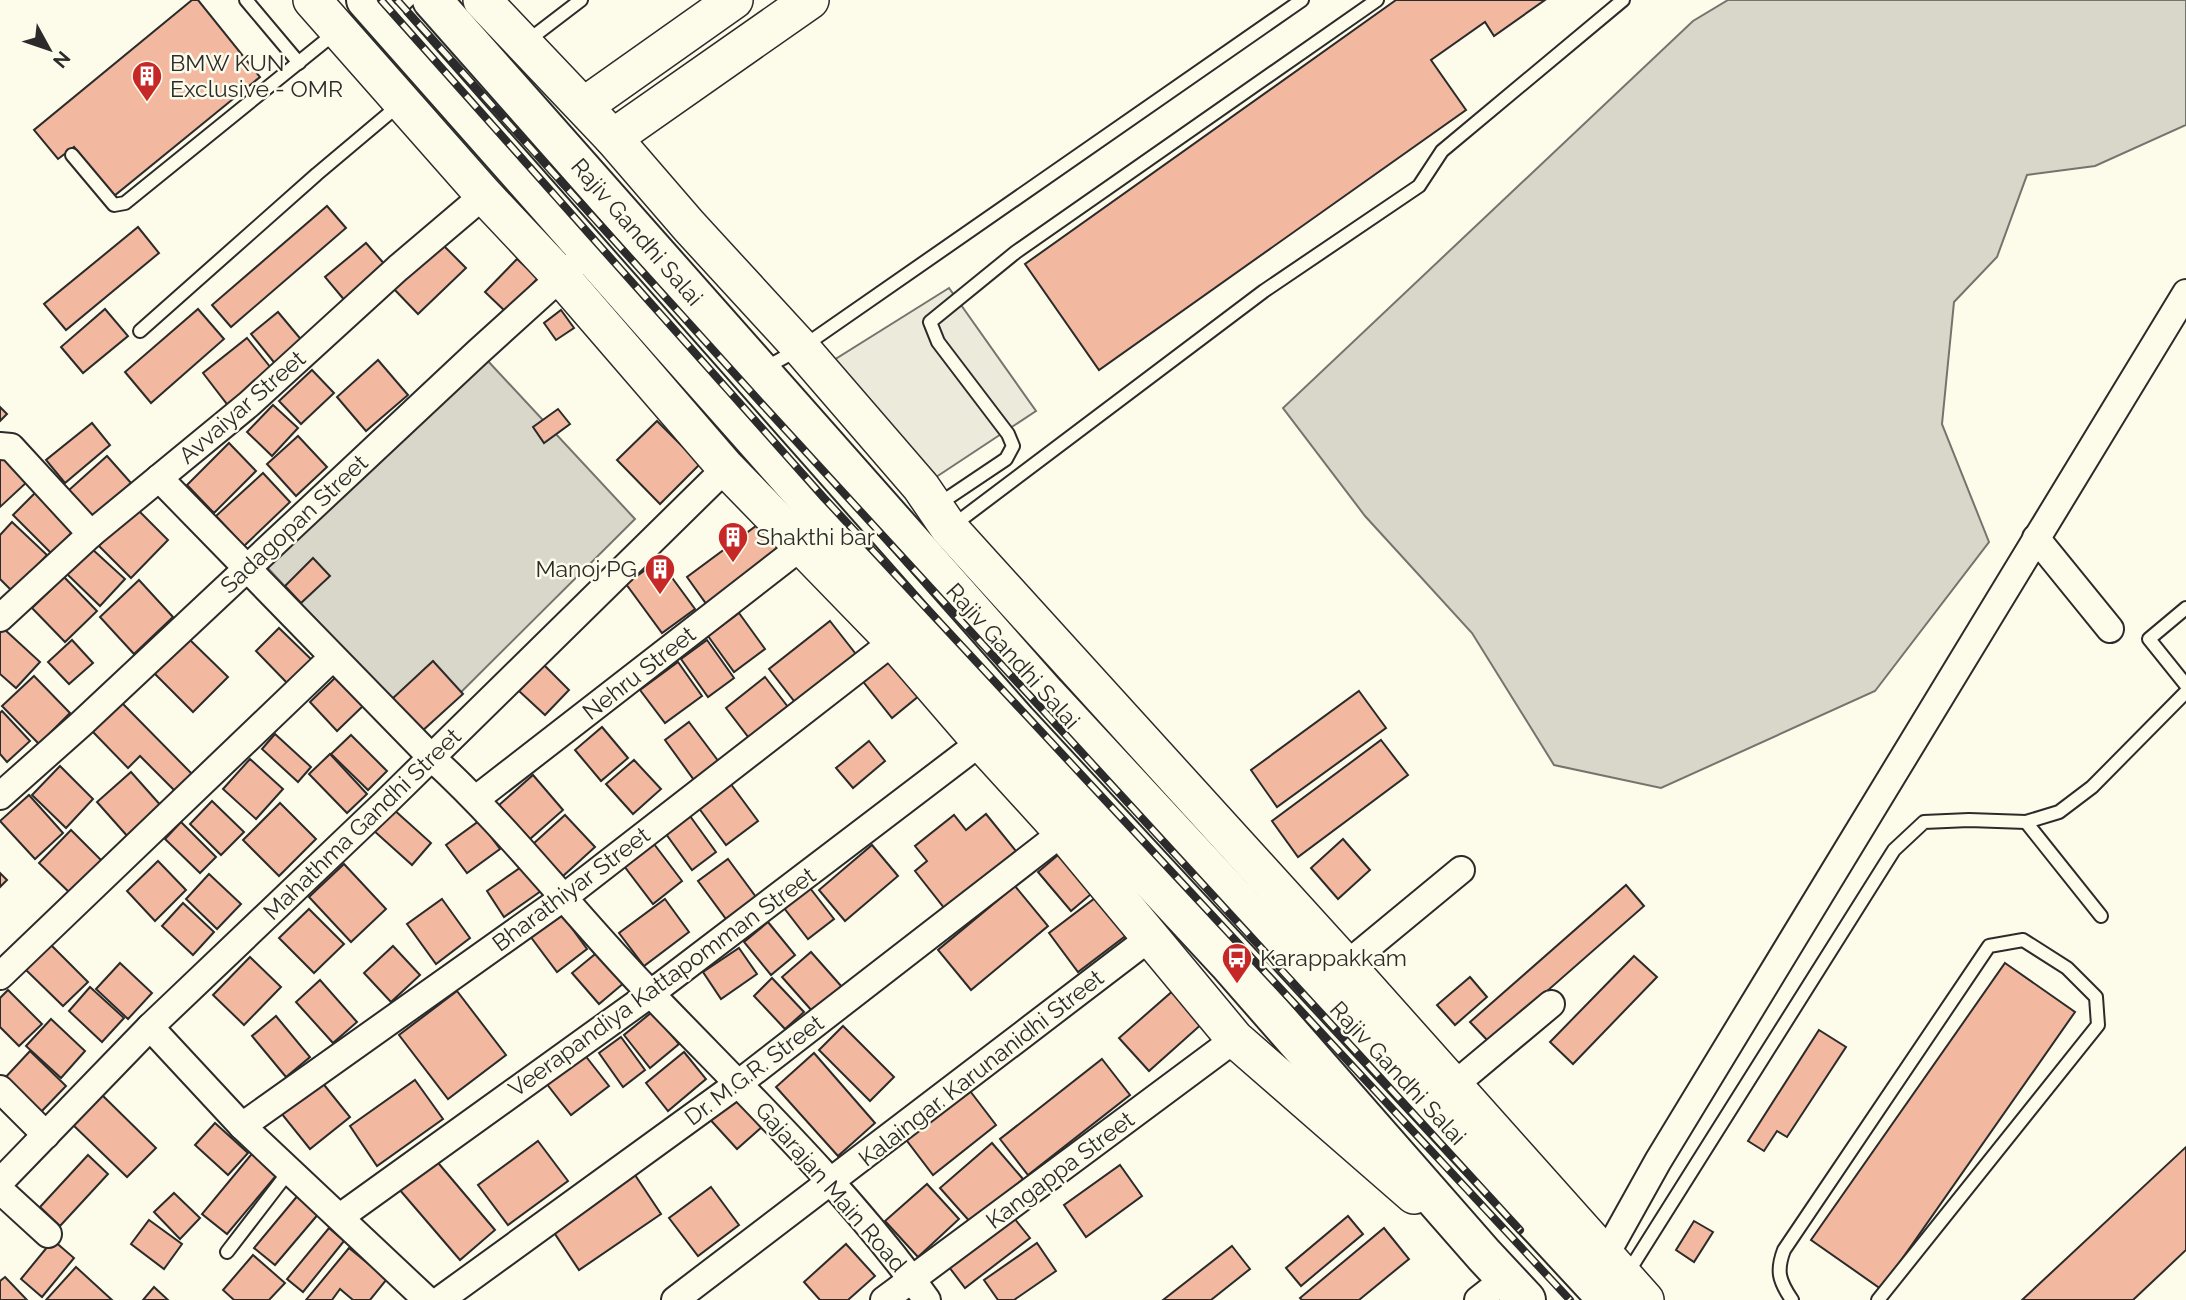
<svg xmlns="http://www.w3.org/2000/svg" width="2186" height="1300" font-family="Raleway,sans-serif">
	<style>
		.green { fill: #ecebdb; stroke: #74746e; stroke-width: 2 }
		.water { fill: #d8d7c9; stroke: #74746e; stroke-width: 2 }
		.building { fill: #f2b8a0; stroke: #2b2b2b; stroke-width: 2 }
		.lines { fill: none; stroke-linecap: round; stroke-linejoin: round }
		.lane-casing { stroke: #2b2b2b; stroke-width: 16 }
		.street-casing { stroke: #2b2b2b; stroke-width: 30 }
		.secondary-casing { stroke: #2b2b2b; stroke-width: 40 }
		.primary-casing { stroke: #2b2b2b; stroke-width: 42 }
		.lane { stroke: #fdfbea; stroke-width: 12 }
		.street { stroke: #fdfbea; stroke-width: 26 }
		.secondary { stroke: #fdfbea; stroke-width: 37 }
		.primary { stroke: #fdfbea; stroke-width: 38 }
		.rail-casing { stroke: #2b2b2b; stroke-width: 8 }
		.rail { stroke: #fdfbea; stroke-width: 5; stroke-dasharray: 16; stroke-linecap: butt }
		.labels { text-anchor: middle; stroke-width: 5; stroke-linejoin: round; paint-order: stroke }
		.poi-label { font-size: 23px; fill: #2b2b2b; stroke: #fdfbea; text-anchor: start }
		.street-label { font-size: 23px; fill: #2b2b2b; stroke: #fdfbea }
	</style>
	<rect width="100%" height="100%" fill="#fdfbea"/>
	<!-- green -->
	<path class="green" d="M949 288 1036 411 921 487 818 370Z"/>
	<!-- water -->
	<g class="water">
		<path d="M1728 0H2186V125L2095 166 2027 175 1997 257 1954 302 1942 424 1989 542 1875 691 1661 788 1554 765 1472 633 1365 516 1283 408 1693 21Z"/>
		<path d="M487 360 635 519 421 732 264 564Z"/>
	</g>
	<!-- building -->
	<g class="building">
		<path d="M192 0H198L260 77 114 196 74 147 58 159 34 130Z"/>
		<path d="M1396 0H1545L1494 36 1485 22 1431 60 1466 110 1099 370 1025 264Z"/>
		<path d="M327 206 346 228 231 327 212 305Z"/>
		<path d="M138 227 159 253 66 330 44 304Z"/>
		<path d="M439 241 466 268 418 314 392 287Z"/>
		<path d="M366 243 387 267 346 302 325 277Z"/>
		<path d="M517 259 538 278 506 312 485 292Z"/>
		<path d="M105 309 128 336 83 373 61 347Z"/>
		<path d="M198 309 224 339 151 403 125 372Z"/>
		<path d="M561 310 574 328 556 340 544 323Z"/>
		<path d="M278 312 304 343 277 366 251 334Z"/>
		<path d="M247 338 275 373 230 408 203 373Z"/>
		<path d="M378 360 408 395 366 431 337 397Z"/>
		<path d="M312 370 334 393 301 424 279 401Z"/>
		<path d="M273 405 298 428 272 456 247 432Z"/>
		<path d="M0 407 7 414 0 421Z"/>
		<path d="M558 409 570 424 544 443 533 427Z"/>
		<path d="M657 421 700 464 660 504 617 460Z"/>
		<path d="M92 423 110 445 65 483 46 460Z"/>
		<path d="M298 436 327 467 296 496 267 464Z"/>
		<path d="M229 443 256 471 214 513 187 485Z"/>
		<path d="M4 455 28 481 0 507V459Z"/>
		<path d="M107 456 131 483 94 518 69 490Z"/>
		<path d="M263 473 290 502 244 546 216 516Z"/>
		<path d="M41 487 80 524 52 554 13 515Z"/>
		<path d="M134 506 168 540 131 578 97 544Z"/>
		<path d="M12 522 47 555 13 592 0 579V535Z"/>
		<path d="M760 523 780 551 707 605 687 577Z"/>
		<path d="M91 548 125 579 100 606 67 574Z"/>
		<path d="M313 558 330 576 301 603 285 586Z"/>
		<path d="M659 560 695 609 662 633 626 584Z"/>
		<path d="M64 577 97 611 65 642 32 608Z"/>
		<path d="M139 580 173 617 134 654 100 617Z"/>
		<path d="M739 613 765 649 734 672 708 636Z"/>
		<path d="M830 621 859 658 798 706 769 669Z"/>
		<path d="M279 628 315 663 291 687 256 651Z"/>
		<path d="M4 629 40 662 16 688 0 674V633Z"/>
		<path d="M189 639 228 677 193 712 154 673Z"/>
		<path d="M72 640 93 663 69 684 48 662Z"/>
		<path d="M707 640 734 678 708 697 681 659Z"/>
		<path d="M890 656 920 695 892 718 861 679Z"/>
		<path d="M433 661 463 694 421 732 392 699Z"/>
		<path d="M678 662 702 696 665 723 640 690Z"/>
		<path d="M544 665 569 690 545 715 519 691Z"/>
		<path d="M34 676 70 713 39 744 2 706Z"/>
		<path d="M337 676 364 705 337 731 310 702Z"/>
		<path d="M765 677 788 707 749 738 726 708Z"/>
		<path d="M1359 691 1386 728 1277 807 1251 770Z"/>
		<path d="M122 703 194 776 177 793 140 756 128 768 92 731Z"/>
		<path d="M2 711 30 741 7 762 0 754V713Z"/>
		<path d="M689 722 719 762 694 780 665 740Z"/>
		<path d="M602 727 628 758 601 781 575 750Z"/>
		<path d="M275 734 311 767 298 782 262 749Z"/>
		<path d="M351 735 387 771 368 790 331 754Z"/>
		<path d="M1381 740 1408 775 1298 857 1272 821Z"/>
		<path d="M869 741 885 761 853 788 836 768Z"/>
		<path d="M330 754 367 794 347 813 309 774Z"/>
		<path d="M250 759 283 789 256 819 223 789Z"/>
		<path d="M634 760 661 789 633 814 606 784Z"/>
		<path d="M60 766 93 799 66 828 32 795Z"/>
		<path d="M131 772 163 808 129 838 97 802Z"/>
		<path d="M533 775 563 810 530 839 499 805Z"/>
		<path d="M730 783 758 821 726 845 698 807Z"/>
		<path d="M29 795 63 833 35 859 0 821Z"/>
		<path d="M212 801 244 832 221 855 190 824Z"/>
		<path d="M280 803 316 839 279 876 243 840Z"/>
		<path d="M392 808 431 843 412 865 373 830Z"/>
		<path d="M986 814 1016 851 945 909 915 871 927 861 915 846 954 815 966 830Z"/>
		<path d="M565 815 595 847 563 876 533 844Z"/>
		<path d="M690 816 716 852 692 870 666 834Z"/>
		<path d="M479 821 500 849 467 873 446 845Z"/>
		<path d="M181 822 216 857 200 873 165 839Z"/>
		<path d="M71 830 103 862 71 894 39 863Z"/>
		<path d="M1343 839 1370 870 1338 899 1311 868Z"/>
		<path d="M651 840 682 881 653 904 621 862Z"/>
		<path d="M872 845 898 876 845 921 819 890Z"/>
		<path d="M1064 850 1097 889 1071 911 1038 872Z"/>
		<path d="M728 859 756 897 726 919 698 881Z"/>
		<path d="M158 861 186 890 155 921 127 891Z"/>
		<path d="M344 864 386 909 351 942 309 897Z"/>
		<path d="M524 865 541 891 504 917 487 891Z"/>
		<path d="M0 873 7 880 0 887Z"/>
		<path d="M209 874 241 904 217 929 186 899Z"/>
		<path d="M1626 885 1644 906 1489 1042 1470 1022Z"/>
		<path d="M1015 886 1048 926 971 990 938 950Z"/>
		<path d="M810 888 834 919 808 939 784 908Z"/>
		<path d="M1103 892 1132 931 1078 972 1049 933Z"/>
		<path d="M442 899 470 938 436 964 407 924Z"/>
		<path d="M665 899 689 932 644 966 619 933Z"/>
		<path d="M183 903 214 932 193 955 162 926Z"/>
		<path d="M309 909 344 944 314 973 279 938Z"/>
		<path d="M560 912 587 949 557 972 530 936Z"/>
		<path d="M768 922 795 955 771 975 744 942Z"/>
		<path d="M51 945 88 982 63 1006 26 970Z"/>
		<path d="M393 946 420 975 391 1002 364 973Z"/>
		<path d="M605 946 631 977 599 1004 572 973Z"/>
		<path d="M739 948 757 974 721 999 703 972Z"/>
		<path d="M811 952 842 987 813 1012 782 977Z"/>
		<path d="M1634 956 1657 977 1573 1064 1550 1042Z"/>
		<path d="M250 957 281 987 244 1025 213 995Z"/>
		<path d="M120 963 152 993 128 1019 96 989Z"/>
		<path d="M2005 963 2075 1012 1881 1289 1811 1240Z"/>
		<path d="M1470 977 1487 997 1455 1025 1437 1005Z"/>
		<path d="M772 978 804 1012 785 1029 754 996Z"/>
		<path d="M320 980 357 1022 333 1043 296 1002Z"/>
		<path d="M90 987 124 1018 102 1042 69 1011Z"/>
		<path d="M1175 989 1204 1022 1149 1071 1119 1038Z"/>
		<path d="M8 990 42 1024 19 1046 0 1027V998Z"/>
		<path d="M457 991 506 1055 448 1099 399 1035Z"/>
		<path d="M652 1012 679 1044 650 1068 624 1035Z"/>
		<path d="M276 1016 310 1057 286 1077 252 1036Z"/>
		<path d="M51 1019 85 1051 61 1078 26 1046Z"/>
		<path d="M843 1026 894 1077 870 1101 819 1050Z"/>
		<path d="M1819 1030 1846 1047 1787 1137 1777 1131 1764 1151 1748 1141Z"/>
		<path d="M621 1037 645 1070 623 1087 599 1053Z"/>
		<path d="M30 1051 66 1086 39 1114 3 1080Z"/>
		<path d="M684 1052 706 1079 668 1111 646 1083Z"/>
		<path d="M814 1053 875 1123 838 1156 776 1087Z"/>
		<path d="M584 1054 609 1086 571 1115 546 1083Z"/>
		<path d="M1102 1059 1130 1095 1028 1175 1000 1139Z"/>
		<path d="M415 1080 443 1119 377 1166 350 1126Z"/>
		<path d="M321 1081 350 1117 310 1149 281 1113Z"/>
		<path d="M967 1087 996 1125 933 1175 904 1137Z"/>
		<path d="M732 1092 763 1126 737 1149 706 1115Z"/>
		<path d="M100 1093 156 1148 127 1177 71 1123Z"/>
		<path d="M215 1123 248 1153 228 1175 195 1145Z"/>
		<path d="M538 1141 568 1181 508 1225 478 1185Z"/>
		<path d="M992 1143 1023 1179 972 1224 940 1188Z"/>
		<path d="M2186 1147V1250L2133 1300H2022Z"/>
		<path d="M255 1150 280 1171 227 1234 202 1214Z"/>
		<path d="M88 1155 108 1174 60 1226 40 1207Z"/>
		<path d="M434 1158 495 1230 460 1260 399 1189Z"/>
		<path d="M1120 1165 1142 1196 1086 1237 1064 1205Z"/>
		<path d="M631 1169 661 1214 579 1270 549 1225Z"/>
		<path d="M927 1184 959 1219 918 1257 885 1221Z"/>
		<path d="M711 1187 739 1225 698 1256 669 1218Z"/>
		<path d="M174 1193 200 1218 180 1239 154 1212Z"/>
		<path d="M299 1194 320 1212 275 1265 254 1248Z"/>
		<path d="M1348 1216 1363 1234 1301 1286 1286 1268Z"/>
		<path d="M1014 1218 1030 1238 965 1288 949 1267Z"/>
		<path d="M149 1220 182 1244 164 1269 131 1244Z"/>
		<path d="M1694 1221 1713 1232 1694 1262 1676 1250Z"/>
		<path d="M329 1228 344 1241 303 1292 287 1279Z"/>
		<path d="M1384 1228 1409 1259 1359 1300H1302L1300 1298Z"/>
		<path d="M53 1240 74 1258 42 1297 21 1279Z"/>
		<path d="M1037 1243 1056 1271 1014 1300H998L984 1280Z"/>
		<path d="M846 1244 875 1276 848 1300H820L804 1282Z"/>
		<path d="M1232 1246 1250 1269 1211 1300H1163Z"/>
		<path d="M349 1248 387 1279 370 1300H353L340 1289 332 1300H306Z"/>
		<path d="M253 1255 285 1283 269 1300H234L223 1290Z"/>
		<path d="M76 1267 112 1300H46Z"/>
		<path d="M5 1277 27 1300H0V1281Z"/>
		<path d="M154 1287 168 1300H143Z"/>
	</g>
	<g class="lines">
		<!-- lane casing -->
		<g class="lane-casing">
			<g id="lane">
				<path d="M246 0 299 63"/>
				<path d="M389 19 409 0"/>
				<path d="M526 42 581 0"/>
				<path d="M72 155 114 205 125 203 335 33"/>
				<path d="M140 331 317 174 399 105"/>
				<path d="M765 368 801 348 1302 0"/>
				<path d="M936 506 1006 459 1013 446 1008 434 938 342 930 322 1016 252 1377 0"/>
				<path d="M951 527 1264 291 1419 186 1442 151 1623 0"/>
				<path d="M2186 608 2149 639 2186 685"/>
				<path d="M2026 822 2101 916"/>
				<path d="M227 1252 290 1170"/>
				<path d="M1627 1274 1894 850 1924 822 1969 820 2026 822 2059 812 2092 787 2186 692"/>
				<path d="M1792 1300C1779 1281 1776 1271 1784 1250L1989 946 2023 940 2067 968 2096 997 2098 1025 1878 1300"/>
			</g>
		</g>
		<!-- street casing -->
		<g class="street-casing">
			<g id="street">
				<path d="M0 446 11 447 91 534"/>
				<path d="M159 478 432 758C511 830 576 917 651 994 746 1093 846 1188 927 1300"/>
				<path d="M2036 538 2110 629"/>
				<path d="M0 618 91 534 249 404 398 268 484 195"/>
				<path d="M0 796 81 724 478 352 574 265"/>
				<path d="M476 799 802 546"/>
				<path d="M1346 965 1461 870"/>
				<path d="M0 976 333 657"/>
				<path d="M150 1027 242 1126 427 1300"/>
				<path d="M1453 1086 1551 1004"/>
				<path d="M0 1089 46 1135"/>
				<path d="M242 1126 563 898 894 641"/>
				<path d="M0 1182 150 1027 385 803 726 468"/>
				<path d="M0 1190 48 1234"/>
				<path d="M340 1217 650 994 994 732"/>
				<path d="M1605 1256 1658 1161 2186 293"/>
				<path d="M440 1300 739 1083 1063 832"/>
				<path d="M675 1300 1152 936"/>
				<path d="M884 1300 1235 1039"/>
				<path d="M1478 1300 1506 1278"/>
			</g>
		</g>
		<!-- secondary casing -->
		<g class="secondary-casing">
			<g id="secondary">
				<path d="M312 0 484 195 562 278 726 468 894 641 982 743 1063 832 1235 1039 1414 1195"/>
				<path d="M482 0 613 138 689 226 801 348 921 487 949 528 1346 965 1645 1300"/>
				<path d="M584 106 734 0"/>
				<path d="M613 138 810 0"/>
			</g>
		</g>
		<!-- primary casing -->
		<g class="primary-casing">
			<g id="primary">
				<path d="M366 0 1009 727 1228 963 1484 1255 1526 1300"/>
				<path d="M432 0 1046 694 1608 1300"/>
			</g>
		</g>
		<!-- lane -->
		<use href="#lane" class="lane"/>
		<!-- street -->
		<use href="#street" class="street"/>
		<!-- secondary -->
		<use href="#secondary" class="secondary"/>
		<!-- primary -->
		<use href="#primary" class="primary"/>
		<!-- rail casing -->
		<g class="rail-casing">
			<g id="rail">
				<path d="M381 0 824 498 1570 1300"/>
				<path d="M397 0 762 404 1520 1230"/>
			</g>
		</g>
		<!-- rail -->
		<use href="#rail" class="rail"/>
	</g>
	<!-- icons -->
	<defs>
		<g id="building-pin" transform="scale(1.575)"><path d="M0 17L-7.5 6A9.5 9.5 0 1 1 7.5 6Z" fill="#c62828" stroke="#fdfbea"/><path d="M-4-6H4V6H1V3H-1V6H-4ZM-2.5-4.3h1.7v1.8h-1.7ZM.8-4.3h1.7v1.8H.8ZM-2.5-1h1.7V.8h-1.7ZM.8-1h1.7V.8H.8Z" fill="#fff"/></g>
		<g id="bus-pin" transform="scale(1.575)"><path d="M0 17L-7.5 6A9.5 9.5 0 1 1 7.5 6Z" fill="#c62828" stroke="#fdfbea"/><path d="M-5-6H5V4H4V6H2V4H-2V6H-4V4H-5ZM-3.5-4V0h7V-4ZM-3.5 1.2v1.5H-2V1.2ZM2 1.2v1.5H3.5V1.2Z" fill="#fff"/></g>
	</defs>
	<g fill-rule="evenodd">
		<use href="#building-pin" x="147" y="76"/>
		<use href="#building-pin" x="733" y="537"/>
		<use href="#building-pin" x="660" y="569"/>
		<use href="#bus-pin" x="1237" y="958"/>
	</g>
	<g class="labels">
		<!-- poi labels -->
		<g class="poi-label">
			<text x="170" y="71">BMW KUN<tspan x="170" dy="26">Exclusive - OMR</tspan></text>
			<text x="756" y="545">Shakthi bar</text>
			<text x="637" y="577" text-anchor="end">Manoj PG</text>
			<text x="1260" y="966">Karappakkam</text>
		</g>
		<!-- street labels -->
		<g class="street-label">
			<text transform="translate(637 232) rotate(49)" y="8">Rajiv Gandhi Salai</text>
			<text transform="translate(242 407) rotate(-41)" y="8">Avvaiyar Street</text>
			<text transform="translate(294 524) rotate(-43)" y="8">Sadagopan Street</text>
			<text transform="translate(1013 656) rotate(48)" y="8">Rajiv Gandhi Salai</text>
			<text transform="translate(639 673) rotate(-38)" y="8">Nehru Street</text>
			<text transform="translate(362 824) rotate(-44)" y="8">Mahathma Gandhi Street</text>
			<text transform="translate(571 889) rotate(-37)" y="8">Bharathiyar Street</text>
			<text transform="translate(662 982) rotate(-36)" y="8">Veerapandiya Kattapomman Street</text>
			<text transform="translate(981 1068) rotate(-38)" y="8">Kalaingar. Karunanidhi Street</text>
			<text transform="translate(754 1070) rotate(-37)" y="8">Dr. M.G.R. Street</text>
			<text transform="translate(1398 1073) rotate(47)" y="8">Rajiv Gandhi Salai</text>
			<text transform="translate(1060 1170) rotate(-37)" y="8">Kangappa Street</text>
			<text transform="translate(831 1187) rotate(49)" y="8">Gajarajan Main Road</text>
		</g>
	</g>
	<!-- north arrow -->
	<g transform="translate(49 49) rotate(130)" stroke="#fdfbea" stroke-width="5" paint-order="stroke">
	<path d="M0-5L12 26L0 18L-12 26Z" fill="#2b2b2b"/>
	<text y="-10" font-size="19" font-weight="bold" text-anchor="middle" fill="#2b2b2b">N</text>
	</g>
</svg>
